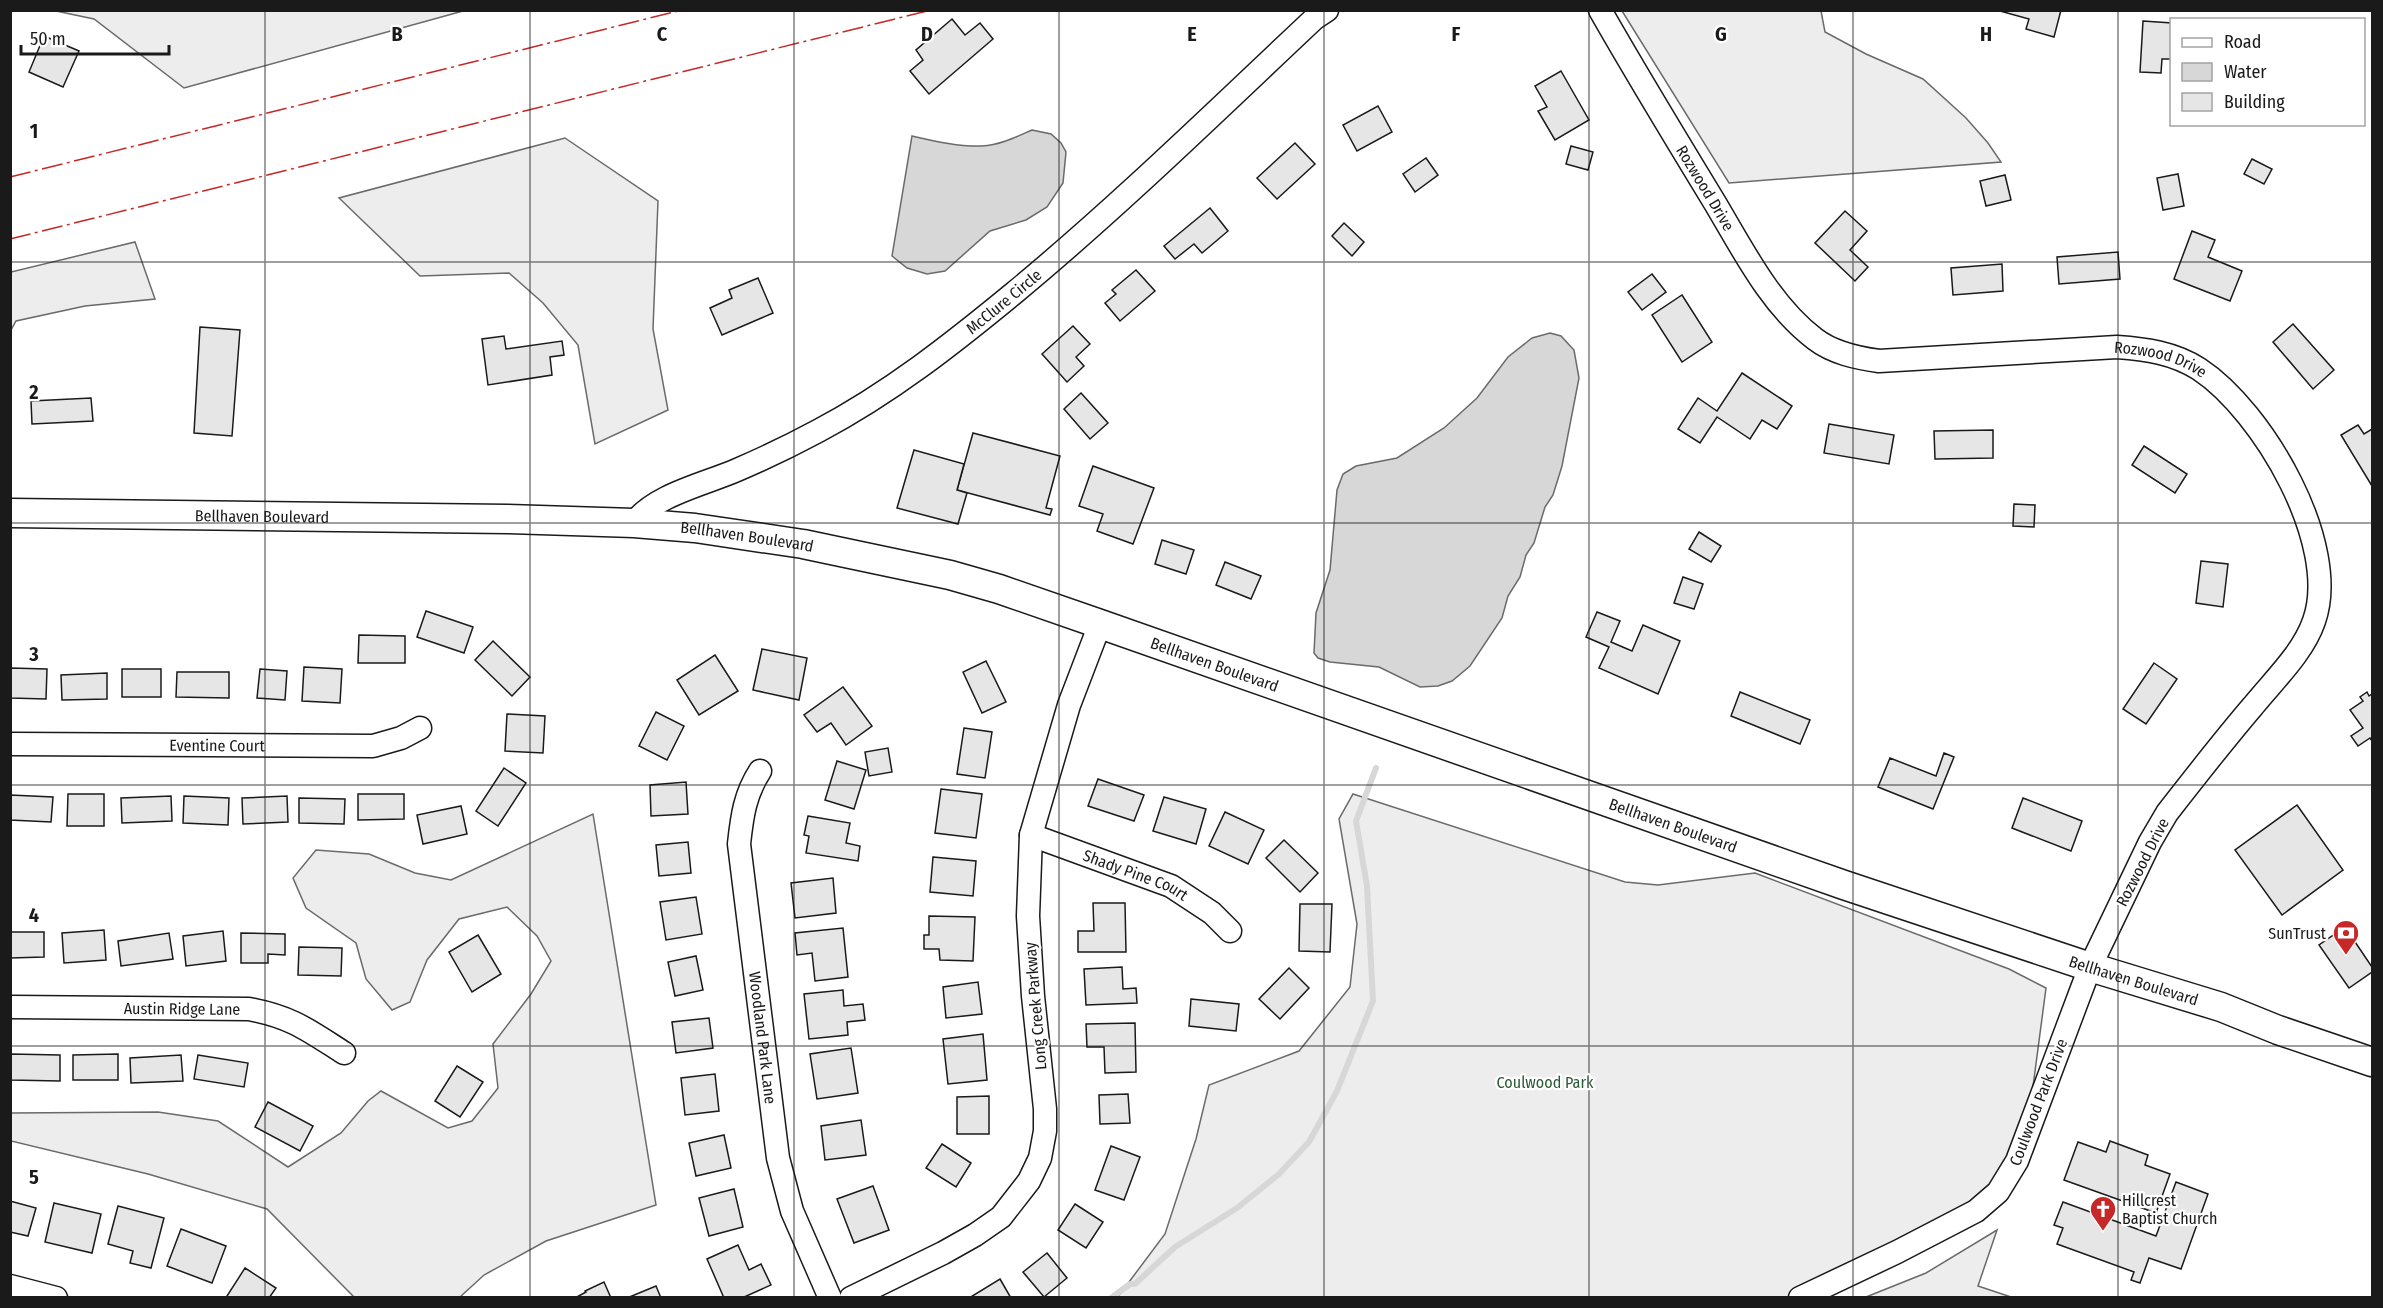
<svg xmlns="http://www.w3.org/2000/svg" width="2383" height="1308" font-family="'Fira Sans Condensed',sans-serif">
	<style>
		.built { fill: #ededed; stroke: #6a6a6a; stroke-width: 1.5 }
		.water { fill: #d7d7d7; stroke: #6a6a6a; stroke-width: 1.5 }
		.lines { fill: none; stroke-linecap: round; stroke-linejoin: round }
		.stream { stroke: #d7d7d7; stroke-width: 6 }
		.building { fill: #e6e6e6; stroke: #1a1a1a; stroke-width: 1.5 }
		.minor-casing { stroke: #1a1a1a; stroke-width: 25 }
		.major-casing { stroke: #1a1a1a; stroke-width: 31 }
		.minor { stroke: #fff; stroke-width: 22 }
		.major { stroke: #fff; stroke-width: 28 }
		.power { stroke: #c62828; stroke-width: 1.5; stroke-dasharray: 21 4.5 3 4.5; stroke-linecap: butt }
		.grid { fill: none; stroke: #1a1a1a; stroke-width: 1.5; stroke-opacity: 0.55 }
		.labels { text-anchor: middle; stroke-width: 4.5; stroke-linejoin: round; paint-order: stroke }
		.street-label { font-size: 16px; fill: #1a1a1a; stroke: #fff }
		.poi-label { font-size: 16px; fill: #1a1a1a; stroke: #fff; text-anchor: end }
		.park-label { font-size: 16px; fill: #2b5a34; stroke: #fff }
		.grid-label { font-size: 20px; text-anchor: middle; font-weight: bold; fill: #1a1a1a; stroke: #fff; stroke-width: 4.5; stroke-linejoin: round; paint-order: stroke }
	</style>
	<rect width="100%" height="100%" fill="#fff"/>
	<!-- built -->
	<g class="built">
		<path d="M56 11H463L184 88 94 19Z"/>
		<path d="M1622 11H1821L1825 32 1866 54 1923 79 1966 118 1988 143 2001 162 1729 183Z"/>
		<path d="M565 138 658 201 653 329 668 410 595 444 578 345 543 303 509 273 420 276 339 198Z"/>
		<path d="M135 242 155 299 85 306 16 321 11 330V272Z"/>
		<path d="M1353 794 1625 882 1658 885 1755 873 2009 969 2046 988 2027 1132 1998 1192 1800 1297 1117 1298 1165 1234 1196 1139 1209 1085 1299 1051 1350 987 1357 924 1339 819Z"/>
		<path d="M593 814 656 1205 546 1241 484 1275 460 1297H354L267 1209 148 1174 11 1141V1113L158 1112 218 1121 288 1167 341 1133 368 1101 381 1091 448 1128 472 1121 498 1088 493 1044 531 994 551 961 537 936 507 907 459 919 427 960 410 1002 392 1010 366 979 356 943 306 908 293 878 316 850 369 854 415 873 451 880Z"/>
		<path d="M1997 1230 1978 1286 2011 1297H1866L1926 1273Z"/>
	</g>
	<!-- water -->
	<g class="water">
		<path d="M1032 130 1051 134 1061 143 1066 152 1063 183 1047 207 1026 220 990 231 945 271 927 274 907 268 892 256 912 136C934 141 959 147 982 146 1000 145 1016 137 1032 130Z"/>
		<path d="M1550 333 1561 336 1574 350 1579 378 1562 466 1553 495 1545 507 1534 543 1526 555 1520 577 1508 596 1502 618 1470 666 1452 681 1438 686 1420 687 1379 667 1330 662 1318 658 1314 653 1316 613 1330 570 1337 490 1343 474 1356 466 1397 458 1444 428 1477 398 1508 357 1532 338Z"/>
	</g>
	<g class="lines">
		<!-- stream -->
		<path class="stream" d="M1111 1298 1130 1284H1135L1175 1247 1237 1208 1279 1174 1309 1142 1337 1091 1373 1001 1367 886 1356 821 1376 768"/>
	</g>
	<!-- building -->
	<g class="building">
		<path d="M2061 10 2054 37 2026 29 2029 19 2000 11Z"/>
		<path d="M952 19 965 35 980 23 993 39 929 94 910 71 923 60 916 50Z"/>
		<path d="M2143 21 2172 23V59H2162L2161 73 2140 72Z"/>
		<path d="M44 36 79 51 63 87 29 72Z"/>
		<path d="M1561 71 1589 120 1555 140 1538 111 1547 107 1535 86Z"/>
		<path d="M1378 106 1392 132 1357 151 1343 125Z"/>
		<path d="M1295 143 1315 164 1277 199 1257 178Z"/>
		<path d="M1571 146 1593 152 1588 170 1566 164Z"/>
		<path d="M1426 158 1438 175 1415 192 1403 174Z"/>
		<path d="M2252 159 2272 169 2264 184 2244 174Z"/>
		<path d="M2178 174 2184 206 2163 210 2157 178Z"/>
		<path d="M2005 175 2011 200 1986 206 1980 181Z"/>
		<path d="M1210 208 1228 231 1202 253 1194 244 1175 259 1164 246Z"/>
		<path d="M1845 211 1867 231 1850 250 1868 267 1855 281 1815 243Z"/>
		<path d="M1344 223 1364 242 1352 256 1332 236Z"/>
		<path d="M2192 231 2215 240 2208 257 2242 271 2230 301 2174 279Z"/>
		<path d="M2118 252 2120 279 2059 284 2057 257Z"/>
		<path d="M2002 264 2003 291 1953 295 1951 268Z"/>
		<path d="M1136 270 1155 291 1120 321 1105 303 1116 294 1112 290Z"/>
		<path d="M1652 274 1666 292 1642 310 1628 292Z"/>
		<path d="M758 278 773 313 722 335 710 308 732 298 729 290Z"/>
		<path d="M1682 295 1712 342 1682 362 1652 315Z"/>
		<path d="M2293 324 2334 370 2313 389 2273 342Z"/>
		<path d="M1073 326 1090 344 1076 357 1084 366 1067 382 1042 354Z"/>
		<path d="M200 327 240 330 232 436 194 433Z"/>
		<path d="M504 336 506 349 562 341 564 355 550 357 552 375 488 385 482 339Z"/>
		<path d="M1742 373 1792 406 1777 429 1762 420 1750 439 1717 417 1700 443 1678 429 1698 398 1717 411Z"/>
		<path d="M1081 393 1108 423 1090 439 1064 409Z"/>
		<path d="M91 398 93 421 32 424 31 401Z"/>
		<path d="M1829 424 1894 435 1889 464 1824 453Z"/>
		<path d="M2358 425 2364 434 2372 429V486L2341 435Z"/>
		<path d="M1993 430V458L1935 459 1934 431Z"/>
		<path d="M973 433 1060 456 1046 508 1052 509 1050 515 957 490Z"/>
		<path d="M2144 446 2187 474 2175 493 2132 465Z"/>
		<path d="M914 450 964 464 957 490 967 493 958 524 897 508Z"/>
		<path d="M1093 466 1154 488 1133 544 1097 531 1103 514 1079 506Z"/>
		<path d="M2014 504 2035 505 2034 527 2013 526Z"/>
		<path d="M1699 532 1721 546 1711 562 1689 549Z"/>
		<path d="M1162 540 1194 550 1186 574 1155 564Z"/>
		<path d="M2201 561 2228 564 2223 607 2196 603Z"/>
		<path d="M1225 562 1261 576 1251 599 1216 585Z"/>
		<path d="M1683 577 1703 584 1694 609 1674 603Z"/>
		<path d="M426 611 473 627 464 653 417 637Z"/>
		<path d="M1597 612 1620 621 1611 642 1632 651 1643 625 1680 641 1658 694 1599 668 1609 647 1586 637Z"/>
		<path d="M359 635 405 636V663H358Z"/>
		<path d="M493 641 530 677 512 696 475 660Z"/>
		<path d="M762 649 807 658 799 700 753 690Z"/>
		<path d="M715 655 738 691 699 715 677 680Z"/>
		<path d="M986 661 1006 702 982 713 963 672Z"/>
		<path d="M2154 663 2177 679 2146 724 2123 709Z"/>
		<path d="M304 667 342 669 340 703 302 701Z"/>
		<path d="M10 668 47 669 46 699 10 698Z"/>
		<rect x="122" y="669" width="39" height="28"/>
		<path d="M260 669 287 671 285 700 257 698Z"/>
		<path d="M177 672H229V698L176 697Z"/>
		<path d="M107 673V699L62 700 61 675Z"/>
		<path d="M843 687 872 726 846 745 831 723 817 732 804 715Z"/>
		<path d="M1740 692 1810 720 1800 744 1731 716Z"/>
		<path d="M2367 692 2369 696 2372 694V741L2370 738 2358 746 2351 736 2363 728 2350 710 2363 701 2360 697Z"/>
		<path d="M656 712 684 726 667 760 639 746Z"/>
		<path d="M507 714 545 716 543 753 505 751Z"/>
		<path d="M964 728 992 732 985 778 957 774Z"/>
		<path d="M888 748 892 772 869 776 865 752Z"/>
		<path d="M1944 753 1954 757 1933 809 1878 787 1890 758 1936 776Z"/>
		<path d="M837 761 866 770 854 809 825 800Z"/>
		<path d="M504 768 526 783 498 826 476 811Z"/>
		<path d="M1098 779 1144 795 1134 821 1088 806Z"/>
		<path d="M686 782 688 814 651 816 650 785Z"/>
		<path d="M941 789 982 794 976 838 935 833Z"/>
		<path d="M68 794H104V826H67Z"/>
		<path d="M358 794H404V819L358 820Z"/>
		<path d="M10 795 53 797 51 822 10 820Z"/>
		<path d="M171 796 172 821 122 823 121 798Z"/>
		<path d="M184 796 229 798 228 825 183 823Z"/>
		<path d="M287 796 288 822 243 824 242 798Z"/>
		<path d="M1164 797 1206 809 1196 844 1153 831Z"/>
		<path d="M299 798 345 799 344 824 299 823Z"/>
		<path d="M2023 798 2082 821 2071 851 2012 828Z"/>
		<path d="M2297 805 2343 870 2282 915 2235 850Z"/>
		<path d="M461 806 467 834 423 844 417 815Z"/>
		<path d="M1225 812 1264 830 1248 864 1209 846Z"/>
		<path d="M808 816 850 823 846 843 860 846 858 861 806 853 809 836 804 835Z"/>
		<path d="M1284 840 1318 873 1300 892 1266 858Z"/>
		<path d="M688 842 691 873 659 876 656 845Z"/>
		<path d="M933 857 976 861 973 896 930 892Z"/>
		<path d="M833 878 836 913 795 918 791 883Z"/>
		<path d="M696 897 702 934 666 940 660 902Z"/>
		<path d="M1093 903H1125L1126 952H1078V931H1094Z"/>
		<path d="M1300 904H1332L1330 952 1299 951Z"/>
		<path d="M929 916 975 917 973 961 940 960 939 949H924V935H929Z"/>
		<path d="M2345 927 2372 967V972L2349 988 2319 945Z"/>
		<path d="M843 928 848 977 815 981 812 953 797 955 795 933Z"/>
		<path d="M104 930 106 960 64 963 62 933Z"/>
		<path d="M223 931 226 961 186 966 183 936Z"/>
		<path d="M10 932H44V957L10 958Z"/>
		<path d="M169 933 173 959 121 966 118 941Z"/>
		<path d="M241 933 285 934V955L268 954V963H241Z"/>
		<path d="M478 935 501 974 472 992 449 952Z"/>
		<path d="M299 947 342 948 341 976 298 975Z"/>
		<path d="M696 956 703 990 675 996 668 962Z"/>
		<path d="M1122 967 1123 989 1136 988 1137 1003 1086 1005 1084 969Z"/>
		<path d="M1289 968 1309 988 1280 1019 1259 999Z"/>
		<path d="M978 982 982 1014 946 1018 943 987Z"/>
		<path d="M843 990 844 1006 863 1004 865 1020 847 1022 848 1035 809 1039 804 994Z"/>
		<path d="M1191 999 1239 1004 1236 1031 1189 1026Z"/>
		<path d="M709 1018 713 1048 676 1053 672 1022Z"/>
		<path d="M1135 1023 1136 1072 1105 1073 1104 1047H1087L1086 1024Z"/>
		<path d="M983 1034 987 1080 948 1084 943 1039Z"/>
		<path d="M851 1048 858 1093 817 1099 810 1054Z"/>
		<path d="M10 1054 60 1055V1081L10 1080Z"/>
		<path d="M118 1054V1080H73V1055Z"/>
		<path d="M181 1055 183 1081 131 1083 130 1058Z"/>
		<path d="M198 1055 248 1063 244 1087 194 1079Z"/>
		<path d="M457 1066 483 1082 460 1117 435 1101Z"/>
		<path d="M715 1074 719 1111 685 1115 681 1078Z"/>
		<path d="M1128 1094 1130 1123 1100 1124 1099 1095Z"/>
		<path d="M989 1096V1134H957V1097Z"/>
		<path d="M268 1102 313 1126 300 1151 255 1127Z"/>
		<path d="M861 1120 866 1155 825 1160 821 1126Z"/>
		<path d="M724 1135 731 1168 696 1176 689 1143Z"/>
		<path d="M2110 1141 2148 1155 2145 1165 2170 1174 2156 1213 2064 1180 2078 1142 2106 1152Z"/>
		<path d="M942 1144 971 1163 956 1187 926 1168Z"/>
		<path d="M1111 1146 1140 1157 1124 1200 1095 1190Z"/>
		<path d="M2176 1182 2208 1194 2181 1269 2149 1258 2140 1283 2131 1280 2134 1272 2057 1244 2063 1228 2054 1225 2063 1202 2156 1236Z"/>
		<path d="M873 1186 889 1230 854 1243 837 1199Z"/>
		<path d="M734 1189 743 1227 709 1236 699 1198Z"/>
		<path d="M10 1201 36 1208 28 1236 10 1232Z"/>
		<path d="M54 1203 101 1214 92 1253 45 1242Z"/>
		<path d="M1075 1204 1103 1222 1086 1248 1058 1230Z"/>
		<path d="M118 1206 164 1218 151 1268 130 1263 133 1251 108 1244Z"/>
		<path d="M181 1229 226 1246 212 1283 167 1266Z"/>
		<path d="M738 1245 749 1270 761 1264 771 1285 742 1298H724L707 1259Z"/>
		<path d="M1047 1253 1067 1278 1044 1297 1023 1272Z"/>
		<path d="M245 1268 276 1288 269 1298H230L227 1296Z"/>
		<path d="M1000 1279 1011 1298H969Z"/>
		<path d="M604 1282 611 1298H575L586 1292 585 1291Z"/>
		<path d="M656 1286 661 1298H627Z"/>
	</g>
	<g class="lines">
		<!-- minor casing -->
		<g class="minor-casing">
			<g id="minor">
				<path id="s1" d="M1600 10C1637 75 1676 139 1715 203 1743 250 1771 306 1815 339 1833 353 1857 358 1879 361L2117 347C2146 349 2174 353 2199 369 2263 411 2341 545 2314 621 2303 653 2274 680 2253 706 2223 741 2195 777 2167 813L2150 842 2090 967 2017 1161 1998 1192 1976 1211 1897 1252 1800 1298"/>
				<path id="s2" d="M634 523C654 495 705 484 737 470 765 458 792 445 818 431 890 393 952 344 1014 293 1119 206 1216 111 1315 18L1327 10"/>
				<path id="s3" d="M10 744 373 746 401 738 420 728"/>
				<path id="s4" d="M760 771C745 794 742 816 739 844L778 1158 792 1211 830 1298"/>
				<path id="s5" d="M1031 835 1171 886 1212 913 1230 931"/>
				<path id="s6" d="M10 1007 249 1009C292 1017 308 1030 344 1053"/>
				<path d="M10 1286 56 1298"/>
				<path d="M851 1298 943 1253 975 1235 1001 1217 1029 1181 1040 1158 1045 1131V1109L1033 996 1028 916 1031 835 1069 705 1100 624"/>
			</g>
		</g>
		<!-- major casing -->
		<g class="major-casing">
			<g id="major">
				<path id="s7" d="M10 513 508 519 634 523 695 528 803 544 950 575 999 589 1100 624 1844 885 2090 967 2221 1007 2278 1030 2372 1062"/>
			</g>
		</g>
		<!-- minor -->
		<use href="#minor" class="minor"/>
		<!-- major -->
		<use href="#major" class="major"/>
		<!-- power -->
		<g class="power">
			<path d="M10 177 682 10"/>
			<path d="M10 239 931 10"/>
		</g>
	</g>
	<!-- grid -->
	<path class="grid" d="M265 10V1298M530 10V1298M794 10V1298M1059 10V1298M1324 10V1298M1589 10V1298M1853 10V1298M2118 10V1298M10 262H2372M10 523H2372M10 785H2372M10 1046H2372"/>
	<!-- icons -->
	<defs>
		<g id="bank-pin" transform="scale(1.35)"><path d="M0 17L-7.5 6A9.5 9.5 0 1 1 7.5 6Z" fill="#c62828" stroke="#fff"/><path d="M-6-4H6V4H-6ZM0-2.3a2.3 2.3 0 1 0 0 4.6a2.3 2.3 0 1 0 0-4.6Z" fill="#fff"/></g>
		<g id="church-pin" transform="scale(1.35)"><path d="M0 17L-7.5 6A9.5 9.5 0 1 1 7.5 6Z" fill="#c62828" stroke="#fff"/><path d="M-1.2-6h2.4v3.5h3.3v2.4h-3.3V6h-2.4V-.1h-3.3v-2.4h3.3Z" fill="#fff"/></g>
	</defs>
	<g fill-rule="evenodd">
		<use href="#bank-pin" x="2346" y="933"/>
		<use href="#church-pin" x="2103" y="1209"/>
	</g>
	<g class="labels">
		<!-- street labels -->
		<g class="street-label">
			<text dy="6" stroke="none"><textPath href="#s1" startOffset="207">Rozwood Drive</textPath></text>
			<text dy="6" stroke="none"><textPath href="#s2" startOffset="434">McClure Circle</textPath></text>
			<text dy="6" stroke="none"><textPath href="#s1" startOffset="747">Rozwood Drive</textPath></text>
			<text dy="6" stroke="none"><textPath href="#s7" startOffset="252">Bellhaven Boulevard</textPath></text>
			<text dy="6" stroke="none"><textPath href="#s7" startOffset="738">Bellhaven Boulevard</textPath></text>
			<text dy="6" stroke="none"><textPath href="#s7" startOffset="1224">Bellhaven Boulevard</textPath></text>
			<text dy="6" stroke="none"><textPath href="#s3" startOffset="207">Eventine Court</textPath></text>
			<text dy="6" stroke="none"><textPath href="#s7" startOffset="1710">Bellhaven Boulevard</textPath></text>
			<text transform="translate(2142 862) rotate(-63)" y="6">Rozwood Drive</text>
			<text dy="6" stroke="none"><textPath href="#s5" startOffset="112">Shady Pine Court</textPath></text>
			<text dy="6" stroke="none"><textPath href="#s7" startOffset="2196">Bellhaven Boulevard</textPath></text>
			<text transform="translate(1035 1006) rotate(-95)" y="6">Long Creek Parkway</text>
			<text dy="6" stroke="none"><textPath href="#s6" startOffset="172">Austin Ridge Lane</textPath></text>
			<text dy="6" stroke="none"><textPath href="#s4" startOffset="272">Woodland Park Lane</textPath></text>
			<text transform="translate(2038 1102) rotate(-69)" y="6">Coulwood Park Drive</text>
		</g>
		<!-- poi labels -->
		<g class="poi-label">
			<text x="2326" y="939">SunTrust</text>
			<text x="2122" y="1206" text-anchor="start">Hillcrest<tspan x="2122" dy="18">Baptist Church</tspan></text>
		</g>
		<!-- park labels -->
		<g class="park-label">
			<text x="1545" y="1088">Coulwood Park</text>
		</g>
	</g>
	<g class="grid-label">
		<text x="397" y="41">B</text>
		<text x="662" y="41">C</text>
		<text x="927" y="41">D</text>
		<text x="1192" y="41">E</text>
		<text x="1456" y="41">F</text>
		<text x="1721" y="41">G</text>
		<text x="1986" y="41">H</text>
		<text x="34" y="138">1</text>
		<text x="34" y="399">2</text>
		<text x="34" y="661">3</text>
		<text x="34" y="922">4</text>
		<text x="34" y="1184">5</text>
	</g>
	<!-- border -->
	<rect width="2383" height="1308" fill="none" stroke="#1a1a1a" stroke-width="24"/>
	<!-- legend -->
	<rect x="2170" y="18" width="195" height="108" fill="#ffffff" stroke="#a3a3a3" stroke-width="1.5"/>
	<rect x="2182" y="38" width="30" height="9" fill="#ffffff" stroke="#a3a3a3" stroke-width="1.5"/>
	<text x="2224" y="48" font-size="18" fill="#1a1a1a">Road</text>
	<rect x="2182" y="63" width="30" height="18" fill="#d7d7d7" stroke="#a3a3a3" stroke-width="1.5"/>
	<text x="2224" y="78" font-size="18" fill="#1a1a1a">Water</text>
	<rect x="2182" y="93" width="30" height="18" fill="#e6e6e6" stroke="#a3a3a3" stroke-width="1.5"/>
	<text x="2224" y="108" font-size="18" fill="#1a1a1a">Building</text>
	<!-- scale -->
	<path d="M21 45v9h148v-9" fill="none" stroke="#1a1a1a" stroke-width="3"/>
	<text x="30" y="45" font-size="18" fill="#1a1a1a" stroke="#ffffff" stroke-width="4.5" paint-order="stroke">50 m</text>
</svg>
